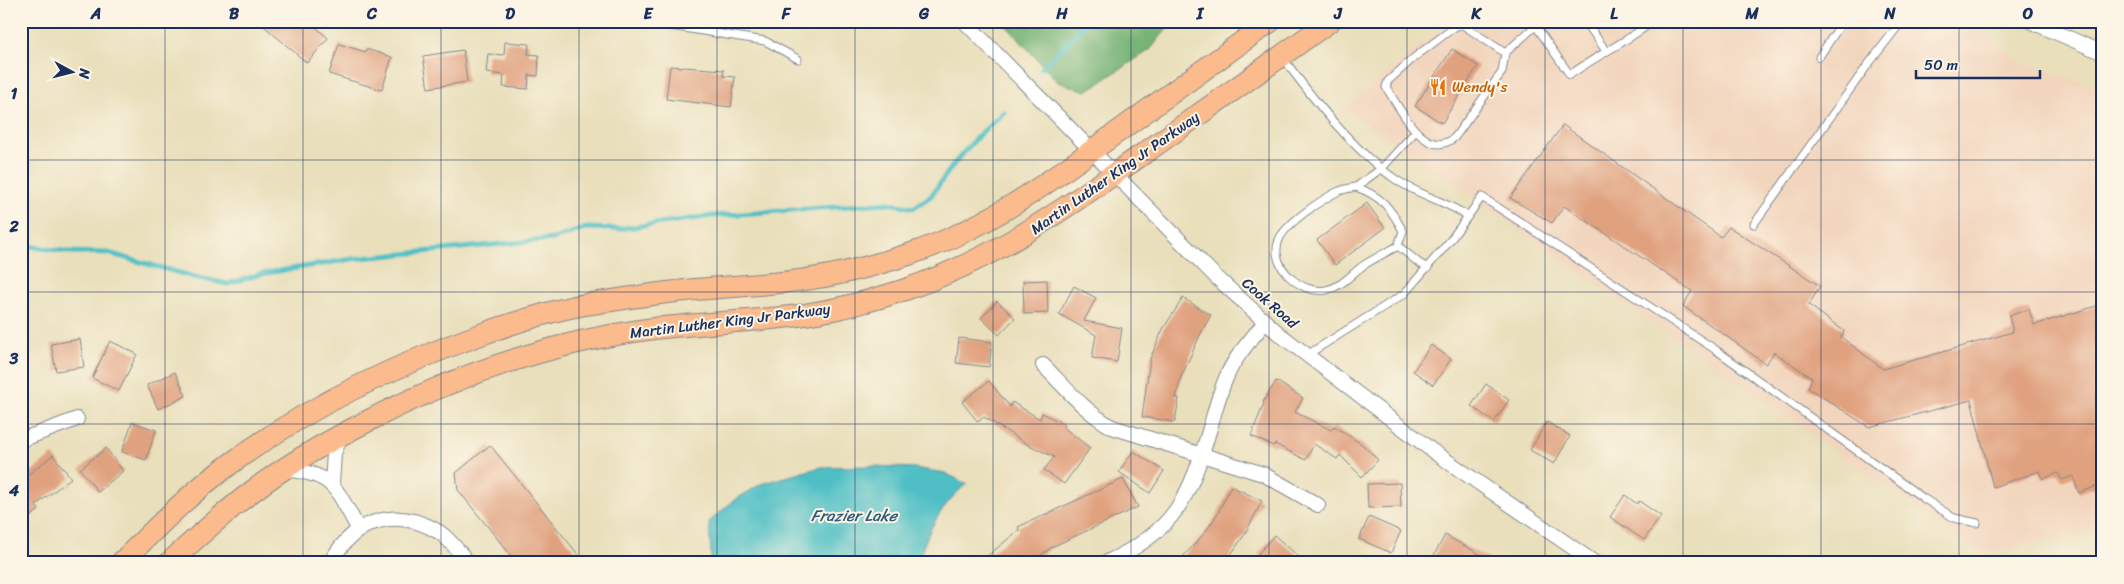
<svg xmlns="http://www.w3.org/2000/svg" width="2124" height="584" font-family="Sriracha,sans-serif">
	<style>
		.built { fill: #f2d5bd }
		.forest { fill: #76b374; stroke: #487169 }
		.water { fill: #50bfc5; stroke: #367792 }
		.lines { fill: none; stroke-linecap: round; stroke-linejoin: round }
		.stream { stroke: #50bfc5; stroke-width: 5 }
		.building { fill: #e0a17f }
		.service-casing { stroke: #82878c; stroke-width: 9 }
		.minor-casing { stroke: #82878c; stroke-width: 16 }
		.primary-casing { stroke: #82878c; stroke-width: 23 }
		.service { stroke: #fff; stroke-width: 7 }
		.minor { stroke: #fff; stroke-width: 14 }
		.primary { stroke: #fbbb8c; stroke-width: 21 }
		.grid { fill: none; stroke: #1b2f5e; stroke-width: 1; stroke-opacity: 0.55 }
		.labels { text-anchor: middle; stroke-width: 4; stroke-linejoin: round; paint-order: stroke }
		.food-label { font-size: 15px; fill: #c56008; stroke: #fcf5e5; text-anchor: start }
		.street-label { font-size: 15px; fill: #1b2f5e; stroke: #fcf5e5 }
		.water-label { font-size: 16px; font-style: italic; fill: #2b5a7d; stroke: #fcf5e5 }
		.neatline { fill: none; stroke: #1b2f5e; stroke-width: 2 }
		.grid-label { font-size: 16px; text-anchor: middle; font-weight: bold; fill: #1b2f5e }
	</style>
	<rect width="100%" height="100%" fill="#fcf5e5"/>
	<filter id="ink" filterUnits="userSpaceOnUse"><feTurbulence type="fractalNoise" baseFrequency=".02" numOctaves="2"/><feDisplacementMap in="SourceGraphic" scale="10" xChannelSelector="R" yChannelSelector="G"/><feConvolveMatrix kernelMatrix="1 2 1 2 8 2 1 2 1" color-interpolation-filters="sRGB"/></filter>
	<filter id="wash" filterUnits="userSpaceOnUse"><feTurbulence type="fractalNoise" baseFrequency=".0096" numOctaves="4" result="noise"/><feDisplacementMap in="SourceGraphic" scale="20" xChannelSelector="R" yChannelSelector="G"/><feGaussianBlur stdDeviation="1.12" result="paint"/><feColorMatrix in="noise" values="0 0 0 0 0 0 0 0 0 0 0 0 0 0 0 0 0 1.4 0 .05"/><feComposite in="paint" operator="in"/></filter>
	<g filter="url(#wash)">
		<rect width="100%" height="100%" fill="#e9dfbb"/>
		<!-- built -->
		<path class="built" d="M1451 21H1965L2017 60 2103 90V529L1982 554 1345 108Z"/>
		<!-- forest -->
		<path class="forest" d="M1002 21H1173L1150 50 1086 91 1058 82Z"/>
		<!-- water -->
		<path class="water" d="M874 466 914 468 945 473 967 484C942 503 926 533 918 563H709L711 557 709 522 733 501 761 484 821 467Z"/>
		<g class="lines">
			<!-- stream -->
			<g class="stream">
				<path d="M1042 68 1088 21"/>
				<path d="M21 245 70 252 108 253 194 277 228 284 261 274 352 259 553 239 586 228 618 229 712 216 862 205 889 203 913 208 931 196 953 165 978 136 1004 112"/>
			</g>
		</g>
		<g id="blocks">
			<!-- building -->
			<g class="building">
				<path d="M258 21H309L328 38 307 63Z"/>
				<path d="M505 42 529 44 528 54 539 55 538 76 529 75 528 89 503 87 504 75 486 73 488 54 504 55Z"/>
				<path d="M339 44 366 52V49L392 57 382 90 329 74Z"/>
				<path d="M1452 49 1478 66 1442 123 1415 106Z"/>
				<path d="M463 50 467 82 428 88 423 56Z"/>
				<path d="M670 66 724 70 723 76 735 77 731 107 666 99Z"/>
				<path d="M1563 125 1721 237 1729 227 1820 286 1809 305 1844 331 1841 337 1883 369 2013 332 2009 316 2029 309 2034 325 2103 304V484L2079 493 2073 476 2062 480 2058 473 2043 479 2040 471 1993 487 1971 400 1869 427 1808 388 1812 378 1774 352 1766 364 1683 306 1692 291 1564 206 1552 223 1510 198Z"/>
				<path d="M1367 203 1385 228 1335 265 1317 240Z"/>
				<path d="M1047 280 1048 313 1024 314 1023 281Z"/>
				<path d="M1074 286 1096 298 1084 321 1122 328 1117 362 1092 358 1096 335 1059 314Z"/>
				<path d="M1183 298 1211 315 1201 333 1181 377 1176 398H1179L1175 422 1142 417 1150 359 1163 329Z"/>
				<path d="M997 301 1015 318 999 335 981 318Z"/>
				<path d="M959 338 992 342 989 367 956 363Z"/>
				<path d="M80 339 84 367 56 371 51 344Z"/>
				<path d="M110 341 137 354 119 391 92 378Z"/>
				<path d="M1431 345 1451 359 1433 385 1413 371Z"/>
				<path d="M175 372 186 396 158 409 147 385Z"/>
				<path d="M989 381 1010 407 1012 402 1040 419 1042 413 1064 424 1063 427 1090 448 1064 484 1044 470 1054 457 1027 444 984 417 978 422 962 402Z"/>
				<path d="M1276 381 1303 398 1295 412 1331 430 1334 426 1363 445 1378 460 1362 477 1340 455 1337 459 1314 444 1306 460 1275 444 1274 446 1251 436 1264 403 1263 402Z"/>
				<path d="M1486 384 1509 400 1494 422 1471 406Z"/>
				<path d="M132 422 156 430 146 460 122 452Z"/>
				<path d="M1547 422 1570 436 1554 464 1530 450Z"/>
				<path d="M490 445 585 563H517L458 490 456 473Z"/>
				<path d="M106 448 123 471 98 492 80 469Z"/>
				<path d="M1133 451 1164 471 1150 493 1119 472Z"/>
				<path d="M53 455 71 478 36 505 39 510 21 524V480Z"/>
				<path d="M1123 479 1138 507 1054 546 1029 563H979L1019 530 1018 527Z"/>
				<path d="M1400 483 1401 507 1368 508 1367 484Z"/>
				<path d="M1231 486 1262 501 1245 534 1230 556 1224 563H1177L1204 534 1218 513Z"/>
				<path d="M1625 495 1637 504 1639 501 1661 516 1644 540 1610 517Z"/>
				<path d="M1369 517 1401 531 1391 553 1359 539Z"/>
				<path d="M1274 535 1306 563H1267L1258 554Z"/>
				<path d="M1445 535 1496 563H1466L1457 558 1454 563H1430Z"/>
			</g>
		</g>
	</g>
	<g filter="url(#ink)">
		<use href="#blocks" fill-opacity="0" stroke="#82878c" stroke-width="1"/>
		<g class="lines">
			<!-- service casing -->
			<g class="service-casing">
				<g id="service">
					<path d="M640 21 765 41 798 59"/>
					<path d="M1585 21 1606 51"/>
					<path d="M1533 22 1570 75C1597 55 1627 42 1653 21"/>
					<path d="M1505 53 1463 25 1456 26 1416 56 1388 81 1386 87C1399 107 1426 163 1455 137L1502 72 1505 53 1541 21"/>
					<path d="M1819 57 1843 21"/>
					<path d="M1283 58C1313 99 1353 150 1395 179 1418 195 1445 201 1468 216"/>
					<path d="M1356 187C1381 196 1390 207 1403 231L1398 246C1387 252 1375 258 1364 265 1352 273 1342 287 1326 290 1302 295 1268 266 1279 240 1285 224 1321 200 1337 192 1343 189 1350 188 1356 187Z"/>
					<path d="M1356 187 1382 168 1415 132"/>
					<path d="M1754 224 1867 66 1902 21"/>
					<path d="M1398 246 1419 263 1428 268"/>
					<path d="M1307 355 1404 294 1449 242 1482 197 1716 350 1923 498 1954 518 1977 523"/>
				</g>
			</g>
			<!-- minor casing -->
			<g class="minor-casing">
				<g id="minor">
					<path d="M964 21 1216 277 1278 333 1434 452 1595 563"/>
					<path d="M2030 21 2103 53"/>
					<path d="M1043 365C1064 386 1085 412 1112 427L1263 474 1318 505"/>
					<path d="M21 440 77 419"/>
					<path d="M284 469C336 474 335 488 359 530"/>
					<path d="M332 484 334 453 342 434"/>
					<path d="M330 563C355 519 395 506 439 532 450 539 460 553 468 563"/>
					<path d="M1105 563C1175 531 1189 499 1210 428 1215 411 1219 394 1226 378 1235 356 1251 340 1265 322"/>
				</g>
			</g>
			<!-- primary casing -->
			<g class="primary-casing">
				<g id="primary">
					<path d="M121 563C152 532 183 500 217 474 297 412 387 368 482 334 516 322 553 310 588 304 616 300 645 295 672 292 720 286 768 286 815 278 848 273 879 264 910 254 986 229 1049 182 1112 136 1165 98 1218 59 1271 21"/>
					<path d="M169 563C197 537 224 513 254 490 287 465 323 444 360 425 453 376 554 341 658 328 697 324 737 322 776 318 820 314 862 304 904 290 996 259 1064 209 1143 154 1205 110 1268 66 1330 21"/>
				</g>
			</g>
			<!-- service -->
			<use href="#service" class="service"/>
			<!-- minor -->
			<use href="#minor" class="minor"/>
			<!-- primary -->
			<use href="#primary" class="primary"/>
		</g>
	</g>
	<!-- grid -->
	<path class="grid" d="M165 21V563M303 21V563M441 21V563M579 21V563M717 21V563M855 21V563M993 21V563M1131 21V563M1269 21V563M1407 21V563M1545 21V563M1683 21V563M1821 21V563M1959 21V563M21 160H2103M21 292H2103M21 424H2103"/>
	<!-- icons -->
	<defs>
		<g id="restaurant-bare" transform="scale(1.35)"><path d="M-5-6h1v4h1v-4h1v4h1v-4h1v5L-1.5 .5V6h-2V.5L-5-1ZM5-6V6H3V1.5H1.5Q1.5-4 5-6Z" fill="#e8710a" stroke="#fcf5e5" stroke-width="2.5" paint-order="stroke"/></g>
	</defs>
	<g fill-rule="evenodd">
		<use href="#restaurant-bare" x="1438" y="87"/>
	</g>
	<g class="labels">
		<!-- food labels -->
		<g class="food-label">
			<text x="1452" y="92">Wendy's</text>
		</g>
		<!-- street labels -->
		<g class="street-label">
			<text transform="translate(1115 173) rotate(-35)" y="5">Martin Luther King Jr Parkway</text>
			<text transform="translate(1270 303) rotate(41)" y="5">Cook Road</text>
			<text transform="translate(730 321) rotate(-7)" y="5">Martin Luther King Jr Parkway</text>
		</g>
		<!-- water labels -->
		<g class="water-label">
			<text x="854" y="521">Frazier Lake</text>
		</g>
	</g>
	<!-- margin -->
	<rect width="2124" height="584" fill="none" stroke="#fcf5e5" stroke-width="55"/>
	<!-- north arrow -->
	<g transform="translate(72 72) rotate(97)" stroke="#fcf5e5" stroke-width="4" paint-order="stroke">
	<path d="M0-4L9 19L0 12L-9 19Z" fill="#1b2f5e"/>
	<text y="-8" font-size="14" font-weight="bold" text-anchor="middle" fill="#1b2f5e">N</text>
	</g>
	<!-- scale -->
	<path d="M1916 70v8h124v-8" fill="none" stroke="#1b2f5e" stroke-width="2.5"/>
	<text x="1924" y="70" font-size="15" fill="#1b2f5e" stroke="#fcf5e5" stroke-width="4" paint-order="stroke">50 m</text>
	<rect x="28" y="28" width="2068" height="528" class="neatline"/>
	<g class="grid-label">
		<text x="96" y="19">A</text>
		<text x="234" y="19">B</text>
		<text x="372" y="19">C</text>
		<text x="510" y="19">D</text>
		<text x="648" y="19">E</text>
		<text x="786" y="19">F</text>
		<text x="924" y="19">G</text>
		<text x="1062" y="19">H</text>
		<text x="1200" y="19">I</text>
		<text x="1338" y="19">J</text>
		<text x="1476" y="19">K</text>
		<text x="1614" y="19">L</text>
		<text x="1752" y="19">M</text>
		<text x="1890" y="19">N</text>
		<text x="2028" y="19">O</text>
		<text x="14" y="99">1</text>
		<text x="14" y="232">2</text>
		<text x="14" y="364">3</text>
		<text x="14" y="496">4</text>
	</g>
</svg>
